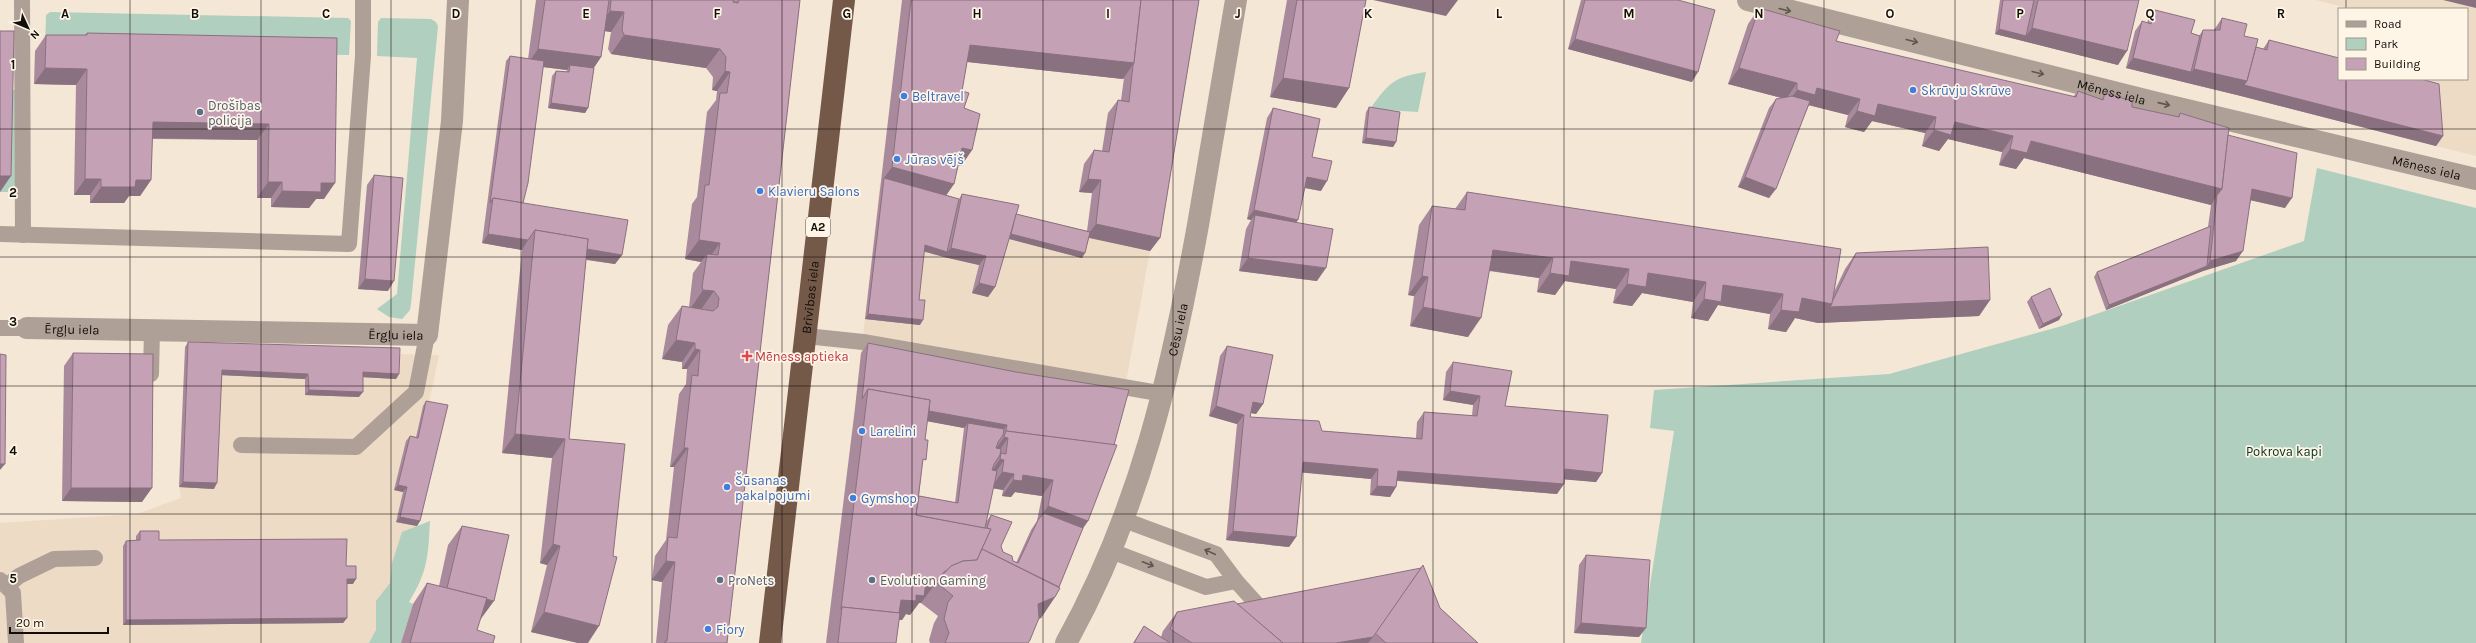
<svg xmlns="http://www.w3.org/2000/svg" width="2476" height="643" font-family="Karla,sans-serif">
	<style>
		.built { fill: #eddbc5 }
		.green { fill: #b0cfbe }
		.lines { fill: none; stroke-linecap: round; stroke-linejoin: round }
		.service { stroke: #afa097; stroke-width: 16 }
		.minor { stroke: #afa097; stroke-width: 22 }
		.trunk { stroke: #755948; stroke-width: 22 }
		.wall { fill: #a98a9d; fill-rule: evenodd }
		.shaded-wall { fill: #8a717f }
		.building { fill: #c5a1b6; stroke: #8a717f }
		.oneway { stroke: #605650 }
		.grid { fill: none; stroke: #110d08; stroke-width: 1; stroke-opacity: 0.55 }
		.shop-dot { fill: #3f7fe0; stroke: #fff5e7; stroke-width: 1.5 }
		.service-dot { fill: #5c6f8a; stroke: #fff5e7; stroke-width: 1.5 }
		.health-dot { fill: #e0444e; stroke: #fff5e7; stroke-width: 1.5 }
		.labels { text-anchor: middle; stroke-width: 3.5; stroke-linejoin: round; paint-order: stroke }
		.shield { fill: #fff5e7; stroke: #58534b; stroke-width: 1 }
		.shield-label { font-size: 12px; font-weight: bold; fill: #110d08 }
		.shop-label { font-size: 13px; fill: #366cbe; stroke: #fff5e7; text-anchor: start }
		.street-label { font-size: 13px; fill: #110d08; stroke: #fff5e7 }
		.service-label { font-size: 13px; fill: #4e5e75; stroke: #fff5e7; text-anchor: start }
		.health-label { font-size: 13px; fill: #be3a42; stroke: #fff5e7; text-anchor: start }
		.park-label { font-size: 13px; fill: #003421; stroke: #fff5e7 }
		.grid-label { font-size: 13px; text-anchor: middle; font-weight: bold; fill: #110d08; stroke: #fff5e7; stroke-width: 3.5; stroke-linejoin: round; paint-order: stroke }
	</style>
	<rect width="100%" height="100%" fill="#f4e7d6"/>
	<!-- built -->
	<g class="built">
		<path d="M2316 0H2476V156L2436 146 2432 93V79H2467V9H2351Z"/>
		<path d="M880 183 1086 237 1150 251 1125 388 1000 434 855 408Z"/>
		<path d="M396 354 439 355 428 407H423L414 443 394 490 403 492 396 522 417 526 380 643H0V523L137 514 181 498 179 487 213 488 218 375 305 379V395L359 397 360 377Z"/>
	</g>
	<!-- green -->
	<g class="green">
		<path d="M50 12 348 18 351 21 349 55 45 51 46 15Z"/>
		<path d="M381 18 431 19 436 22 438 26 411 304 410 310 402 319 389 317 377 309 397 294 417 58 377 56 378 22Z"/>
		<path d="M1426 72 1418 112 1370 109C1389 83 1393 77 1426 72Z"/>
		<path d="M2 90H16L17 183 8 192H0Z"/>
		<path d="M2317 168 2476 208V643H1641L1674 431 1650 428 1654 390 1889 374 2062 326 2304 241Z"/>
		<path d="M430 521C428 556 428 571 409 602L413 604 401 643H369L376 630V601L390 583 392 563 402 532Z"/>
	</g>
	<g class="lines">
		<!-- service -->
		<g class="service">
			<path d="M22 0 23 235"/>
			<path d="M0 234 349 244 363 56V0"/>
			<path d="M0 328H27"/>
			<path d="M806 336 863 342 1164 394"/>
			<path d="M151 374 152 330"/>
			<path d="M241 445 356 447 416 392 427 335"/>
			<path d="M1124 520 1216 554 1236 581 1264 612"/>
			<path d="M1111 551 1206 587 1236 581"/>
			<path d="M0 580 13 593 16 643"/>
			<path d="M8 585 19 576 54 559 95 558"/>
		</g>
		<!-- minor -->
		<g class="minor">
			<path id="s1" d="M1748 0 2153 102 2476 179"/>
			<path id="s2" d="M27 328 427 335 452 121 458 0"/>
			<path id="s3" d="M1066 643C1140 510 1171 374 1198 225 1211 150 1224 75 1236 0"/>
		</g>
		<!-- trunk -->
		<path class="trunk" id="s4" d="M770 643 844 0"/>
	</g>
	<!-- wall -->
	<g class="wall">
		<path d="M536 0H800L727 643H656L662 582 652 580 655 556 666 540 674 467H670L679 394 686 384 687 369H682V362L662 359 668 325 682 306 689 307 693 273 701 262 685 259 692 204 697 197 707 112 716 100 717 91 712 90 713 77 706 68 611 54 608 49 611 32 605 31 601 57 594 68 588 108 585 113 548 108 552 76 556 71 566 72 567 70 543 67 523 203 622 255 615 264 586 260 569 439 588 643H578L531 632 547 565 540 563 552 458 502 453 522 250 482 243 506 61 510 56 528 59Z"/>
		<path d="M902 0H1199L1160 238 1150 251 1089 238 1082 258 1009 239 995 287 988 297 972 293 979 265 944 257 924 251 919 300 920 325 865 319ZM967 62 1123 79 1124 78 1121 100H1118L1108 113 1102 151 1094 150 1084 164 1079 192 1092 193 1087 231 1016 214 962 194 959 199 946 195 954 184 958 165 961 166 972 150 964 108 962 91Z"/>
		<path d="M1287 0H1366L1349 88 1336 108 1270 97Z"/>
		<path d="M1581 0H1678L1692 82 1568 49Z"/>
		<path d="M2000 0H2137L2118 65 1995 34Z"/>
		<path d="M1759 8 1840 42 2073 97 2078 91 2101 100 2105 93 2132 107 2177 117 2180 113 2228 135 2285 208 2251 200 2236 261 2203 271 2106 310 2094 277 2097 272 2208 227 2211 205 2024 158 2016 169 1999 165 2002 152 1948 139 1939 151 1922 146 1925 133 1872 121 1864 132 1845 127 1848 115 1809 105 1769 198 1738 187 1769 108 1776 99 1782 98 1728 84 1748 24Z"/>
		<path d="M2155 10 2191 33 2199 36 2203 30H2214L2222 18 2244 36 2256 47 2263 49 2269 40 2443 136 2436 146 2237 95 2126 68 2135 31 2142 21 2147 23 2148 20Z"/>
		<path d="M87 33 337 38 324 199H316L309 208 271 207V198H257V140L152 139 151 180 140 196H129L124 203H90V195H74L76 85 34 84 35 51 46 35H85Z"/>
		<path d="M1369 107 1396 142 1393 147 1362 143 1366 112Z"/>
		<path d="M1273 108 1312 157 1321 191 1305 188 1296 223 1317 281 1239 271 1246 229 1251 220 1247 219 1267 118Z"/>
		<path d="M374 175 388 291 358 289 367 185Z"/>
		<path d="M1467 192 1834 292 1845 269 1856 253 1990 300 1979 316 1818 323 1795 318 1786 332 1768 329 1770 314 1718 305 1708 321 1691 318 1693 302 1642 293 1632 306 1613 303 1616 289 1565 281 1555 295 1537 292 1539 278 1489 271 1468 337 1410 326 1414 296 1408 295 1419 225 1432 206 1455 209Z"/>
		<path d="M2031 297 2059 320 2039 329 2027 302Z"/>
		<path d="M188 342 399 374 396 379 363 377 359 397 305 395V379L222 375 214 489 179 487 185 347Z"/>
		<path d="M868 343 1016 372 1088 521 1083 528 1059 587 1055 597 1041 618 1038 619 1028 643H930L929 640 934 623 938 616 921 603H919L910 615 906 614 902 620H899L896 643H826L855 408 861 353ZM927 421 964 428 955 503 919 496ZM993 488 1003 490 1002 496 1011 497 1015 492 1042 496 1037 521 1031 530 1016 563 1013 561 1003 552 991 515 986 522Z"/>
		<path d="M1227 346 1263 404 1256 414 1251 413 1250 417 1322 431 1416 438 1417 422 1424 412 1472 416 1473 405 1443 400 1446 372 1453 362 1505 406 1602 473 1596 482 1564 479 1557 494 1397 481 1396 487 1390 497 1370 495 1371 479 1302 472 1296 537 1289 547 1226 540 1237 424 1209 416 1220 356Z"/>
		<path d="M73 353 142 502 62 501 64 366Z"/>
		<path d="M426 401 420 521 417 526 396 522 403 492 394 490 406 441 410 436 416 437 423 406Z"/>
		<path d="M462 526 480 620 477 630 493 643H401L413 604 427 583 439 586 448 545Z"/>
		<path d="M140 531 159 540 346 566 353 584H347V618L343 623 123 625V546L126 541 136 540V536Z"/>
		<path d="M1586 555 1639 637 1574 633 1579 565Z"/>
		<path d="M1237 604 1440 608 1478 643H1133L1144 626 1161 637 1163 631 1177 612Z"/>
	</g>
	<!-- shaded-wall -->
	<g class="shaded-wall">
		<path d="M1373 0H1458L1446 16Z"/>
		<path d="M2443 0H2476V8Z"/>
		<path d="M610 11 624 12 611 32 596 30Z"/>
		<path d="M2032 28 2127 51 2118 65 1995 34 1999 29 2026 36Z"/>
		<path d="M624 35 720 49 706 68 611 54Z"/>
		<path d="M1575 39 1698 72 1692 82 1568 49Z"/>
		<path d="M970 45 1134 63 1123 79 959 61Z"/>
		<path d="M538 49 601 57 590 73 570 65 567 70 527 65Z"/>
		<path d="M2133 58 2191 72 2194 69 2247 81 2443 136 2436 146 2237 95 2126 68Z"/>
		<path d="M45 68 87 69 76 85 34 84Z"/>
		<path d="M1739 68 1797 83 1786 99 1728 84Z"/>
		<path d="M725 71 730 72 717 91 712 90Z"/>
		<path d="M1283 78 1349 88 1336 108 1270 97Z"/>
		<path d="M1817 88 1860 99 1848 115 1808 105 1785 106 1797 90Z"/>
		<path d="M551 103 588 108 585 113 548 108Z"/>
		<path d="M1878 104 1936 117 1925 133 1872 121 1864 132 1845 127 1857 111Z"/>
		<path d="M153 122 269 124 257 140 142 138Z"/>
		<path d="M1955 122 2013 136 2002 152 1948 139 1939 151 1922 146 1934 130Z"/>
		<path d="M1366 138 1396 142 1393 147 1362 143Z"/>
		<path d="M2031 141 2222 189 2211 205 2024 158 2016 169 1999 165 2010 149Z"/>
		<path d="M962 148 972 150 961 166 951 164Z"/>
		<path d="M892 167 954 184 943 200 884 178Z"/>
		<path d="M0 176H11L0 192Z"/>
		<path d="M1307 177 1327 181 1321 191 1300 187Z"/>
		<path d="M1745 177 1776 189 1769 198 1738 187Z"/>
		<path d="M85 179H101L90 195H74Z"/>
		<path d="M1088 179 1101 180 1092 193 1079 192Z"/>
		<path d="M136 180H151L140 196H129L124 203H90L101 187Z"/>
		<path d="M268 182H282L271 198H257Z"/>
		<path d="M321 183H335L324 199H316L309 208 271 207 282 191Z"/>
		<path d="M2252 189 2292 198 2285 208 2245 199Z"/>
		<path d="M1254 210 1298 220 1291 229 1255 215 1251 220 1247 219Z"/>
		<path d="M1096 224 1160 238 1150 251 1086 237Z"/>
		<path d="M1010 233 1085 253 1082 258 1006 238Z"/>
		<path d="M488 234 528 240 522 250 482 243Z"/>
		<path d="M699 240 720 243 706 262 707 254 701 262 685 259Z"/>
		<path d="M534 241 622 255 615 264 533 251Z"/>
		<path d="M925 245 947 252 951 248 986 256 979 265 944 257 922 251Z"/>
		<path d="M1493 250 1553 258 1539 278 1480 269Z"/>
		<path d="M2243 251 2236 261 2203 271 2106 310 2109 305 2207 266 2210 261Z"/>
		<path d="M1248 258 1326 268 1317 281 1239 271Z"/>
		<path d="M1571 261 1629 269 1616 289 1565 281 1555 295 1537 292 1550 273Z"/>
		<path d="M1648 273 1706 282 1693 302 1642 293 1632 306 1613 303 1627 284Z"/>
		<path d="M1422 276 1428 277 1414 296 1408 295Z"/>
		<path d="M365 279 394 281 388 291 358 289Z"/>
		<path d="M979 283 995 287 988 297 972 293Z"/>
		<path d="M1723 285 1783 294 1770 314 1718 305 1708 321 1691 318 1704 299Z"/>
		<path d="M703 290 714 291 700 311 690 309Z"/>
		<path d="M1802 298 1832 304 1990 300 1979 316 1818 323 1795 318 1786 332 1768 329 1781 310Z"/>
		<path d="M1423 307 1481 318 1468 337 1410 326Z"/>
		<path d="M868 314 923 320 920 325 865 319Z"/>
		<path d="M2062 315 2059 320 2039 329 2043 324Z"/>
		<path d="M676 340 695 343 682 362 662 359Z"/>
		<path d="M695 349 700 350 687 369H682Z"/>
		<path d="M222 370 308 374 305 379 218 375Z"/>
		<path d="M363 372 399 374 396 379 360 377Z"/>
		<path d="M309 390 363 392 359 397 305 395Z"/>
		<path d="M1450 391 1480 396 1473 405 1443 400Z"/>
		<path d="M867 400 1007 425 1000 435 968 423 964 428 866 410Z"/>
		<path d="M1253 402 1263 404 1256 414 1246 412Z"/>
		<path d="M1216 406 1244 415 1237 424 1209 416Z"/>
		<path d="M515 434 565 439 552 458 502 453Z"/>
		<path d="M1004 437 1008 438 997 454 993 453Z"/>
		<path d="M684 448H688L674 467H670Z"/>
		<path d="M1000 459 1004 460 993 476 989 475Z"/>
		<path d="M1303 462 1378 469 1371 479 1296 472Z"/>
		<path d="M0 464H5L0 470Z"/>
		<path d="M1565 469 1602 473 1596 482 1559 479Z"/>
		<path d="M1398 471 1564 484 1557 494 1391 480Z"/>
		<path d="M1002 472 1014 474 1003 490 991 488Z"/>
		<path d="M1023 475 1053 480 1042 496 1015 492 1011 497 1002 496 1013 480Z"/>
		<path d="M183 482 217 483 214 489 179 487Z"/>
		<path d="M398 485 407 487 403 492 394 490Z"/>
		<path d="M1377 486 1396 487 1390 497 1370 495Z"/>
		<path d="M71 488H152L142 502 62 501Z"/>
		<path d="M1048 506 1088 521 1077 537 1037 522Z"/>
		<path d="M400 517 420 521 417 526 396 522Z"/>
		<path d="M1233 531 1296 537 1289 547 1226 540Z"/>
		<path d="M553 544 560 546 547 565 540 563Z"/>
		<path d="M666 561 675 562 662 582 652 580Z"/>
		<path d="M347 579H356L353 584H343Z"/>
		<path d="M926 583 935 584 921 603H919L910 615 906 614 902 620H896L901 600Z"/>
		<path d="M446 590 494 601 480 620Z"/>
		<path d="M1055 597 1041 618 1023 625 1038 604Z"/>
		<path d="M544 612 599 626 588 643H578L531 632Z"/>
		<path d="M347 618 343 623 123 625 126 620Z"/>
		<path d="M1581 623 1646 628 1639 637 1574 633Z"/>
		<path d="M1373 637 1368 643H1336Z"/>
	</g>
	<!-- building -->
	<g class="building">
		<path d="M545 0H609L601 57 538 49Z"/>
		<path d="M611 0H733V2L738 3 739 0H800L727 643H665V641H667L675 562 666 561 668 537 677 538 688 448H684L692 375 698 376 700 350 695 349V343L676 340 682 306 713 311 718 307 719 298 714 291 703 290 702 287 707 254 718 255 720 243 699 240 705 185H709L720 93H727L730 72 725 71 726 57 720 49 624 35 622 30 624 12 610 11Z"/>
		<path d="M911 0H1141L1134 63 970 45 962 91 969 93 964 108 980 114 972 150 962 148 954 184 892 167Z"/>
		<path d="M1141 0H1199L1160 238 1096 224 1101 180 1088 179 1094 150 1109 152 1118 100 1129 102 1133 65 1134 63Z"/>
		<path d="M1297 0H1366L1349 88 1283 78Z"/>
		<path d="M1585 0H1678L1715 10 1698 72 1575 39Z"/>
		<path d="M2003 0H2034L2026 36 1999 29Z"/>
		<path d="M2038 0H2139L2127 51 2032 28Z"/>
		<path d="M1759 8 1840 31 1836 41 1840 42 2076 97 2078 91 2103 100 2105 93 2132 101V107L2179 117 2180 113 2229 128 2222 189 2031 141 2027 153 2010 149 2013 136 1955 122 1951 135 1934 130 1936 117 1878 104 1875 116 1857 111 1860 99 1817 88 1815 95 1797 90V83L1739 68Z"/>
		<path d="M2155 10 2195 20 2191 33 2200 36 2191 72 2133 58 2142 21 2151 24Z"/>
		<path d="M2222 18 2247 24 2244 36 2258 39 2247 81 2194 69 2203 30H2220Z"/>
		<path d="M0 31H14L11 176H0Z"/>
		<path d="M87 33 337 38 335 183H321V192L282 191V182H268L269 124 153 122 151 180H136L135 187H101V179H85L87 69 45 68 46 35H87Z"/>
		<path d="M2269 40 2339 58V79H2421L2439 84 2443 136 2244 85 2247 81 2256 47 2267 50Z"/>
		<path d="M510 56 544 61 528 183 523 203 493 198 490 203Z"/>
		<path d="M570 65 594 68 588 108 551 103 556 71 569 72Z"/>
		<path d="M1792 96 1810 101 1776 189 1745 177 1776 99Z"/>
		<path d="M1369 107 1400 112 1396 142 1366 138Z"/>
		<path d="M1273 108 1320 119 1312 157 1332 161 1327 181 1307 177 1298 220 1254 210Z"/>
		<path d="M2228 135 2297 153 2292 198 2252 189 2243 251 2210 261 2217 195 2222 189Z"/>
		<path d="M374 175 403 178 394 281 365 279Z"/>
		<path d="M884 178 959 199 947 252 925 245 919 300H925L923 320 868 314Z"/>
		<path d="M1467 192 1841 249 1832 304 1802 298 1799 312 1781 310 1783 294 1723 285 1721 302 1704 299 1706 282 1648 273 1646 287 1627 284 1629 269 1571 261 1569 276 1550 273 1553 258 1493 250 1481 318 1423 307 1428 277 1422 276 1432 206 1465 210Z"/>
		<path d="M962 194 1019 205 995 287 979 283 986 256 951 248Z"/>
		<path d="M493 198 628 220 622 255 587 249 588 239 535 230 528 240 488 234Z"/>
		<path d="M1016 214 1090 232 1085 253 1011 234Z"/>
		<path d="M1255 215 1333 229 1326 268 1248 258Z"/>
		<path d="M2211 226 2207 266 2109 305 2097 272Z"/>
		<path d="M535 230 588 239 569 439 625 444 613 556 617 557 599 626 544 612 560 546 553 544 565 439 515 434Z"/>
		<path d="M1988 247 1990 300 1830 307 1832 304V302L1856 253Z"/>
		<path d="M2050 288 2062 315 2043 324 2031 297Z"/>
		<path d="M188 342 400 348 399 374 363 372V392L309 390 308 374 222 370 217 483 183 482Z"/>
		<path d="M868 343 1016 372 1129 390 1114 445 1006 431 1007 425 929 411 930 400 868 389 862 399Z"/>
		<path d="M1227 346 1273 355 1263 404 1253 402 1250 417 1319 421 1322 431 1422 439 1424 412 1477 416 1480 396 1450 391 1453 362 1512 371 1505 406 1608 415 1602 473 1565 469 1564 484 1398 471 1396 487 1377 486 1378 469 1303 462 1296 537 1233 531 1244 415 1216 406Z"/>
		<path d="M73 353 153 354 152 488H71Z"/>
		<path d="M0 354 6 355 5 464H0Z"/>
		<path d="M868 389 930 400 925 440H928L926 460 923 459 916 515 991 529 977 560 963 561 951 566 947 570 944 572 935 584 926 583 924 596 916 595V601L901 600 899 613 842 607 841 609Z"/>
		<path d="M426 401 448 405 420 521 400 517 407 487 398 485 410 436 418 438Z"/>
		<path d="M968 423 1004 429 1003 435 998 442 996 448 1001 449 1000 455 994 464 992 470 997 471 985 528 916 515 919 496 958 503Z"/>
		<path d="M1006 431 1117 445 1088 521 1048 506 1053 480 1023 475 1022 481 1013 480 1014 474 1002 472 1004 460 1000 459 1001 453 1006 454 1008 438 1004 437Z"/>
		<path d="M1044 513 1083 528 1059 587 982 549 981 551 991 529 987 528 991 515 1012 522 1001 546 1003 552 1012 556 1013 561 1018 563 1038 520Z"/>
		<path d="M462 526 509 535 494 601 486 599 487 598 447 588Z"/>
		<path d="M140 531H159V540L347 539 346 566H356V579H347V618L126 620V541L140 540Z"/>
		<path d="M982 549 1060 588 1055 597 1038 604 1039 618 1030 640 1028 643H945L949 633 944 619 948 602 953 596 936 582 951 566 963 561 977 560Z"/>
		<path d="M1586 555 1650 560 1646 628 1581 623Z"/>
		<path d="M1423 565 1440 608 1478 643H1386L1375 633Z"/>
		<path d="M1421 568 1373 637 1336 643H1283L1237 604Z"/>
		<path d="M427 583 487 598 477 630 495 636 493 643H410Z"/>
		<path d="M1234 601 1283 643H1192L1170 629 1177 612Z"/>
		<path d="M842 607 900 613 896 643H838Z"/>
		<path d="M1144 626 1170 643H1134Z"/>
	</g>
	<!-- one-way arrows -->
	<defs><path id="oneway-shaft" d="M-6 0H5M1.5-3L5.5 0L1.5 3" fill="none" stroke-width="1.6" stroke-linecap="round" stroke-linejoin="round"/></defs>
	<g class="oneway">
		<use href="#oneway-shaft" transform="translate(1785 10) rotate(14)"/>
		<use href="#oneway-shaft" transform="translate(1912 41) rotate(14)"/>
		<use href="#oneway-shaft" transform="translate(2038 73) rotate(14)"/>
		<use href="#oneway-shaft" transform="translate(2164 104) rotate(13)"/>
		<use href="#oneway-shaft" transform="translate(1210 552) rotate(-155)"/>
		<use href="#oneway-shaft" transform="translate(1148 564) rotate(21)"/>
	</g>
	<!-- grid -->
	<path class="grid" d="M130 0V643M261 0V643M391 0V643M521 0V643M652 0V643M782 0V643M912 0V643M1043 0V643M1173 0V643M1303 0V643M1433 0V643M1564 0V643M1694 0V643M1824 0V643M1955 0V643M2085 0V643M2215 0V643M2346 0V9M2346 79V643M0 129H2476M0 257H2476M0 386H2476M0 514H2476"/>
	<!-- markers -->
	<g class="shop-dot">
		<circle cx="1913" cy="90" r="4"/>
		<circle cx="904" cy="96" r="4"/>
		<circle cx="897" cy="159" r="4"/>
		<circle cx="760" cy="191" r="4"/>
		<circle cx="862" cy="431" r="4"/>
		<circle cx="727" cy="487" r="4"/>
		<circle cx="853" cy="498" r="4"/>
		<circle cx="708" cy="629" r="4"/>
	</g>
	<g class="service-dot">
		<circle cx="200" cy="112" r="4"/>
		<circle cx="720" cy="580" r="4"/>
		<circle cx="872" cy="580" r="4"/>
	</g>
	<path class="health-dot" d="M745 350h4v4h4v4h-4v4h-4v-4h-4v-4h4z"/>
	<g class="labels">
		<!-- shield labels -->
		<rect class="shield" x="806" y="217" width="24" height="20" rx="3"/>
		<g class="shield-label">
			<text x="818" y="231">A2</text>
		</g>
		<!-- shop labels -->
		<g class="shop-label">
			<text x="1921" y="95">Skrūvju Skrūve</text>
			<text x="912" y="101">Beltravel</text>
			<text x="905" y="164">Jūras vējš</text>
			<text x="768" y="196">Klavieru Salons</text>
			<text x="870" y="436">LareLini</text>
			<text x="735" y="485">Šūsanas<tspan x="735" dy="15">pakalpojumi</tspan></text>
			<text x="861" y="503">Gymshop</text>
			<text x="716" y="634">Fiory</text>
		</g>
		<!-- street labels -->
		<g class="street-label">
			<text dy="5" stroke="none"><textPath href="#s1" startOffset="375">Mēness iela</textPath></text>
			<text dy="5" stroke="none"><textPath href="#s1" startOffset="699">Mēness iela</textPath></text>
			<text dy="5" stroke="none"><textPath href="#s4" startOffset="348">Brīvības iela</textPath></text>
			<text dy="5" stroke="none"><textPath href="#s2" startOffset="45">Ērgļu iela</textPath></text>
			<text dy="5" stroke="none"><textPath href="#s3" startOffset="334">Cēsu iela</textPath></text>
			<text dy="5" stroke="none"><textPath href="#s2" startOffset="369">Ērgļu iela</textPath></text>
		</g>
		<!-- service labels -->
		<g class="service-label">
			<text x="208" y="110">Drošības<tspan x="208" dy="15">policija</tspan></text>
			<text x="728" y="585">ProNets</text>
			<text x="880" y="585">Evolution Gaming</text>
		</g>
		<!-- health labels -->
		<g class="health-label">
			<text x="755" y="361">Mēness aptieka</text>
		</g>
		<!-- park labels -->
		<g class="park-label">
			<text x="2284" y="456">Pokrova kapi</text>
		</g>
	</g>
	<g class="grid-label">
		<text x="65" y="18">A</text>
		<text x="195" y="18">B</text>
		<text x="326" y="18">C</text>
		<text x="456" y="18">D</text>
		<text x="586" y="18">E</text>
		<text x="717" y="18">F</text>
		<text x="847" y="18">G</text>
		<text x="977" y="18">H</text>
		<text x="1108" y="18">I</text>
		<text x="1238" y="18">J</text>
		<text x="1368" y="18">K</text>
		<text x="1499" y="18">L</text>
		<text x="1629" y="18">M</text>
		<text x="1759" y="18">N</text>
		<text x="1890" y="18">O</text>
		<text x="2020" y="18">P</text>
		<text x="2150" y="18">Q</text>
		<text x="2281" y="18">R</text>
		<text x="13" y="69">1</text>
		<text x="13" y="197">2</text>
		<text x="13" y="326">3</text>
		<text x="13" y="455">4</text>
		<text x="13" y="583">5</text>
	</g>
	<!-- legend -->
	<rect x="2338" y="8" width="130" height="72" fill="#fff5e7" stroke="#a0988e"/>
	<rect x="2346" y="21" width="20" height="6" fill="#afa097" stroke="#a0988e"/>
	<text x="2374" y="28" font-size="12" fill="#110d08">Road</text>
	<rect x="2346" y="38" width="20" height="12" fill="#b0cfbe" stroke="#a0988e"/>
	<text x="2374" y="48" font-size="12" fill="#110d08">Park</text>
	<rect x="2346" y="58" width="20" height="12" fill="#c5a1b6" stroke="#a0988e"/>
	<text x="2374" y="68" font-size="12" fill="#110d08">Building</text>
	<!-- north arrow -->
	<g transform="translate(28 28) rotate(134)" stroke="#fff5e7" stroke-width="3" paint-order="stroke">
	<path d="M0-3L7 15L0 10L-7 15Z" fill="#110d08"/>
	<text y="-6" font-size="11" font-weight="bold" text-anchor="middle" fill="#110d08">N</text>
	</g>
	<!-- scale -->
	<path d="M10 627v6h98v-6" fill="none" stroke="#110d08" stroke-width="2"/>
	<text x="16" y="627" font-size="12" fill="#110d08" stroke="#fff5e7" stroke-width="3" paint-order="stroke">20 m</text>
</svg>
